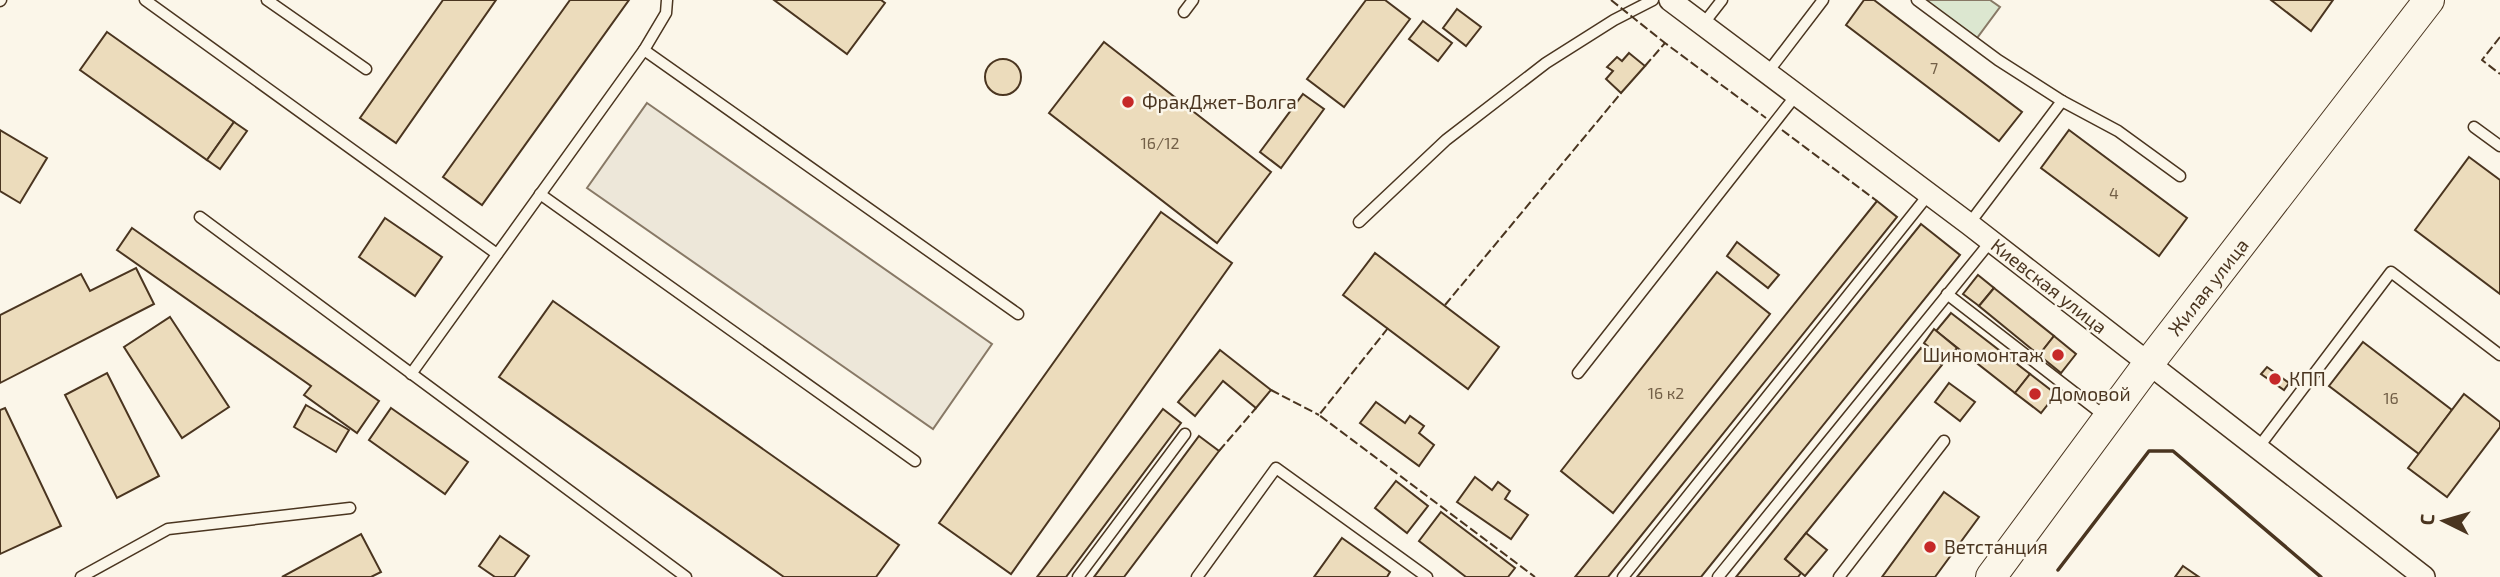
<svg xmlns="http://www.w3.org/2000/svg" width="2500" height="577" font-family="'Exo 2',sans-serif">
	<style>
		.green { fill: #dce7d0; stroke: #887966; stroke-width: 2 }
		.parking { fill: #ede7d9; stroke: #887966; stroke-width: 2 }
		.building { fill: #ecdcbc; stroke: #4a3520; stroke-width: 2 }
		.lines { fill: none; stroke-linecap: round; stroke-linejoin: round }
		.lane-casing { stroke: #4a3520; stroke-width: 13 }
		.street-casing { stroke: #4a3520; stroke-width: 24 }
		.secondary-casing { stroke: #4a3520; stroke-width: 32 }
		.lane { stroke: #fbf6e9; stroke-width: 10 }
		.street { stroke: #fbf6e9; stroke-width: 21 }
		.secondary { stroke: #fbf6e9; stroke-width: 30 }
		.fence { stroke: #4a3520; stroke-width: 2; stroke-dasharray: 9 3.5; stroke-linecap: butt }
		.wall { stroke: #4a3520; stroke-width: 3.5 }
		.poi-dot { fill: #c62828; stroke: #fbf6e9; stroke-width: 2.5 }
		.labels { text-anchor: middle; stroke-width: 5; stroke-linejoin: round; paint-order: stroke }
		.number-label { font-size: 16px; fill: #725f47 }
		.poi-label { font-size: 19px; fill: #4a3520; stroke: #fbf6e9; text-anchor: start }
		.street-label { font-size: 19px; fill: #4a3520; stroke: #fbf6e9 }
	</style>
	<rect width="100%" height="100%" fill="#fbf6e9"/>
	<!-- green -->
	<path class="green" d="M1928 0H1990L2000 7 1977 38 1927 2Z"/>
	<!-- parking -->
	<path class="parking" d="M647 103 992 344 933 429 587 188Z"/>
	<!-- building -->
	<g class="building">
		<path d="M443 0H496L396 143 360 118Z"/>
		<path d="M570 0H629L482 205 443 177Z"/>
		<path d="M774 0H881L885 3 847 54Z"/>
		<path d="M1366 0H1385L1410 19 1344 107 1307 79Z"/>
		<path d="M1864 0H1874L2022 112 1999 141 1846 25Z"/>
		<path d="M2271 0H2333L2311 31Z"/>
		<path d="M1457 9 1481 27 1466 46 1443 28Z"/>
		<path d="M1423 21 1452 43 1438 61 1409 39Z"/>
		<path d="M107 32 234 122 207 160 80 70Z"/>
		<path d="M1104 42 1271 172 1217 243 1049 113Z"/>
		<path d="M1629 53 1645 66 1621 93 1606 79 1613 71 1607 67 1617 57 1622 61Z"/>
		<circle cx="1003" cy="77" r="18"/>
		<path d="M1303 94 1324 109 1281 168 1260 152Z"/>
		<path d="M234 122 247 131 220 169 207 160Z"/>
		<path d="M0 130 47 158 20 203 0 191Z"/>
		<path d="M2069 130 2187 218 2159 256 2041 168Z"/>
		<path d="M2469 157 2500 180V294L2415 230Z"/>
		<path d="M1877 201 1897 217 1608 577H1575Z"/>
		<path d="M1161 212 1232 263 1011 574 939 523Z"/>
		<path d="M385 218 442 257 415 296 359 257Z"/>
		<path d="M1921 224 1960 255 1701 577H1637Z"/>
		<path d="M132 228 379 401 357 433 304 395 311 386 117 250Z"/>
		<path d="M1737 242 1779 275 1768 288 1727 256Z"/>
		<path d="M1375 253 1499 347 1468 389 1343 295Z"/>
		<path d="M136 268 154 304 0 383V315L81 274 90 291Z"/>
		<path d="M1717 272 1770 314 1613 513 1561 471Z"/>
		<path d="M1978 275 1994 288 1979 306 1963 294Z"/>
		<path d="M1994 288 2054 336 2039 355 1979 306Z"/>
		<path d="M553 301 899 545 876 577H784L499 377Z"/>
		<path d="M1951 313 2030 374 2015 393 1936 331Z"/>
		<path d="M170 317 229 407 182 438 124 347Z"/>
		<path d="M1934 329 1957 348 1946 361 1924 343Z"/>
		<path d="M2054 336 2076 354 2061 373 2039 355Z"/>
		<path d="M2363 342 2452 410 2419 454 2329 386Z"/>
		<path d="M1921 348 1942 365 1785 559 1801 573 1798 577H1736Z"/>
		<path d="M1220 350 1271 390 1256 408 1223 381 1195 416 1178 402Z"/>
		<path d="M2267 367 2289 383 2284 390 2261 374Z"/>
		<path d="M107 373 159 476 117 498 65 395Z"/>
		<path d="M2030 374 2056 394 2041 413 2015 393Z"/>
		<path d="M1949 383 1975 402 1960 421 1935 402Z"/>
		<path d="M2464 394 2500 422V427L2447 497 2408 468Z"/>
		<path d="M1376 402 1405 423 1410 416 1424 426 1419 433 1434 445 1419 466 1360 423Z"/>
		<path d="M306 405 349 430 336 452 294 427Z"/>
		<path d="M5 408 61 526 0 554V410Z"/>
		<path d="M391 408 468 462 445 494 369 440Z"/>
		<path d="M1163 409 1181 423 1066 577H1037Z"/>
		<path d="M1199 436 1219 451 1124 577H1094Z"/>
		<path d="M1475 477 1492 490 1498 482 1510 491 1505 499 1528 515 1511 539 1457 502Z"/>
		<path d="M1396 481 1428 506 1407 533 1375 508Z"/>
		<path d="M1944 492 1979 517 1935 577H1882Z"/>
		<path d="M1441 512 1515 568 1508 577H1466L1419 541Z"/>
		<path d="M1806 533 1827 550 1805 576 1785 559Z"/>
		<path d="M361 534 381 572 371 577H282Z"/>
		<path d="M500 536 529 556 514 577H495L479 566Z"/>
		<path d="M1342 538 1390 572 1387 577H1314Z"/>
		<path d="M2183 566 2199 577H2175Z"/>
	</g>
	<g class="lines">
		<!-- lane casing -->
		<g class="lane-casing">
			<g id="lane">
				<path d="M145 0 497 254"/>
				<path d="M267 0 366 69"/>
				<path d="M1917 0 1998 60 2062 101 1969 224"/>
				<path d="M0 1 1 0"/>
				<path d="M1184 12 1193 0"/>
				<path d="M1704 23 1722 0"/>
				<path d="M644 50 666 13 667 0"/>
				<path d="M1768 72 1823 0"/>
				<path d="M2062 101 2118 131 2180 176"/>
				<path d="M2474 127 2500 146"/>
				<path d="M540 194 915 461"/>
				<path d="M200 217 686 577"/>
				<path d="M1359 222 1446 140 1546 63 1614 20 1653 0"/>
				<path d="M1947 294 2106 417"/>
				<path d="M1578 373 1797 94"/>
				<path d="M411 374 644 50 1018 314"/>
				<path d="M2258 448 2391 272 2500 355"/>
				<path d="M81 577 168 529 350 508"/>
				<path d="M1078 577 1185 434"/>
				<path d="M1197 577 1276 468 1427 577"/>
				<path d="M1623 577 1929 194"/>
				<path d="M1718 577 1991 241"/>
				<path d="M1839 577 1944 441"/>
			</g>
		</g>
		<!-- street casing -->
		<g class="street-casing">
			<path id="street" d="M1670 0 1969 224 2424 577"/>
		</g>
		<!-- secondary casing -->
		<g class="secondary-casing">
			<path id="secondary" d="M1991 577 2149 363 2429 0"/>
		</g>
		<!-- lane -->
		<use href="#lane" class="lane"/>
		<!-- street -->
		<use href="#street" class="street"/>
		<!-- secondary -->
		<use href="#secondary" class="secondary"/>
		<!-- fence -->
		<g class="fence">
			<path d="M1611 0 1665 43"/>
			<path d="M2500 37 2482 60 2500 74"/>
			<path d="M1645 66 1665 43 1766 118"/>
			<path d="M1782 130 1877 201"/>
			<path d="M1445 305 1621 93"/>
			<path d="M1388 328 1319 415 1535 577"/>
			<path d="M1271 390 1319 415"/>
			<path d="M1219 451 1256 408"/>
		</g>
		<!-- wall -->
		<path class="wall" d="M2058 570 2149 451H2173L2321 577"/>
	</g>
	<!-- markers -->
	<g class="poi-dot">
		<circle cx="1128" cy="102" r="7"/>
		<circle cx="2058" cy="355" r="7"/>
		<circle cx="2275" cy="379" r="7"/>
		<circle cx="2035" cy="394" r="7"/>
		<circle cx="1930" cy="547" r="7"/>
	</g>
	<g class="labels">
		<!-- number labels -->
		<g class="number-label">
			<text x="1934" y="74">7</text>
			<text x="1160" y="149">16/12</text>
			<text x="2114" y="199">4</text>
			<text x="1666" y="399">16 к2</text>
			<text x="2391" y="404">16</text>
		</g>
		<!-- poi labels -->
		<g class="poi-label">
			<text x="1142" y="109">ФракДжет-Волга</text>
			<text x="2044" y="362" text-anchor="end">Шиномонтаж</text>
			<text x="2289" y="386">КПП</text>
			<text x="2049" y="401">Домовой</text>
			<text x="1944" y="554">Ветстанция</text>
		</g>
		<!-- street labels -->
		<g class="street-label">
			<text transform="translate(2049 286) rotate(38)" y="7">Киевская улица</text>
			<text transform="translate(2208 287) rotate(-52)" y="7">Жилая улица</text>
		</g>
	</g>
	<!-- north arrow -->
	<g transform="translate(2444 521) rotate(275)" stroke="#fbf6e9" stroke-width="5" paint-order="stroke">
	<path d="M0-5L12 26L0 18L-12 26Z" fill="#4a3520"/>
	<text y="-10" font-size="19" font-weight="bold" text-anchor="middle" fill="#4a3520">С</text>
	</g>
</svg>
